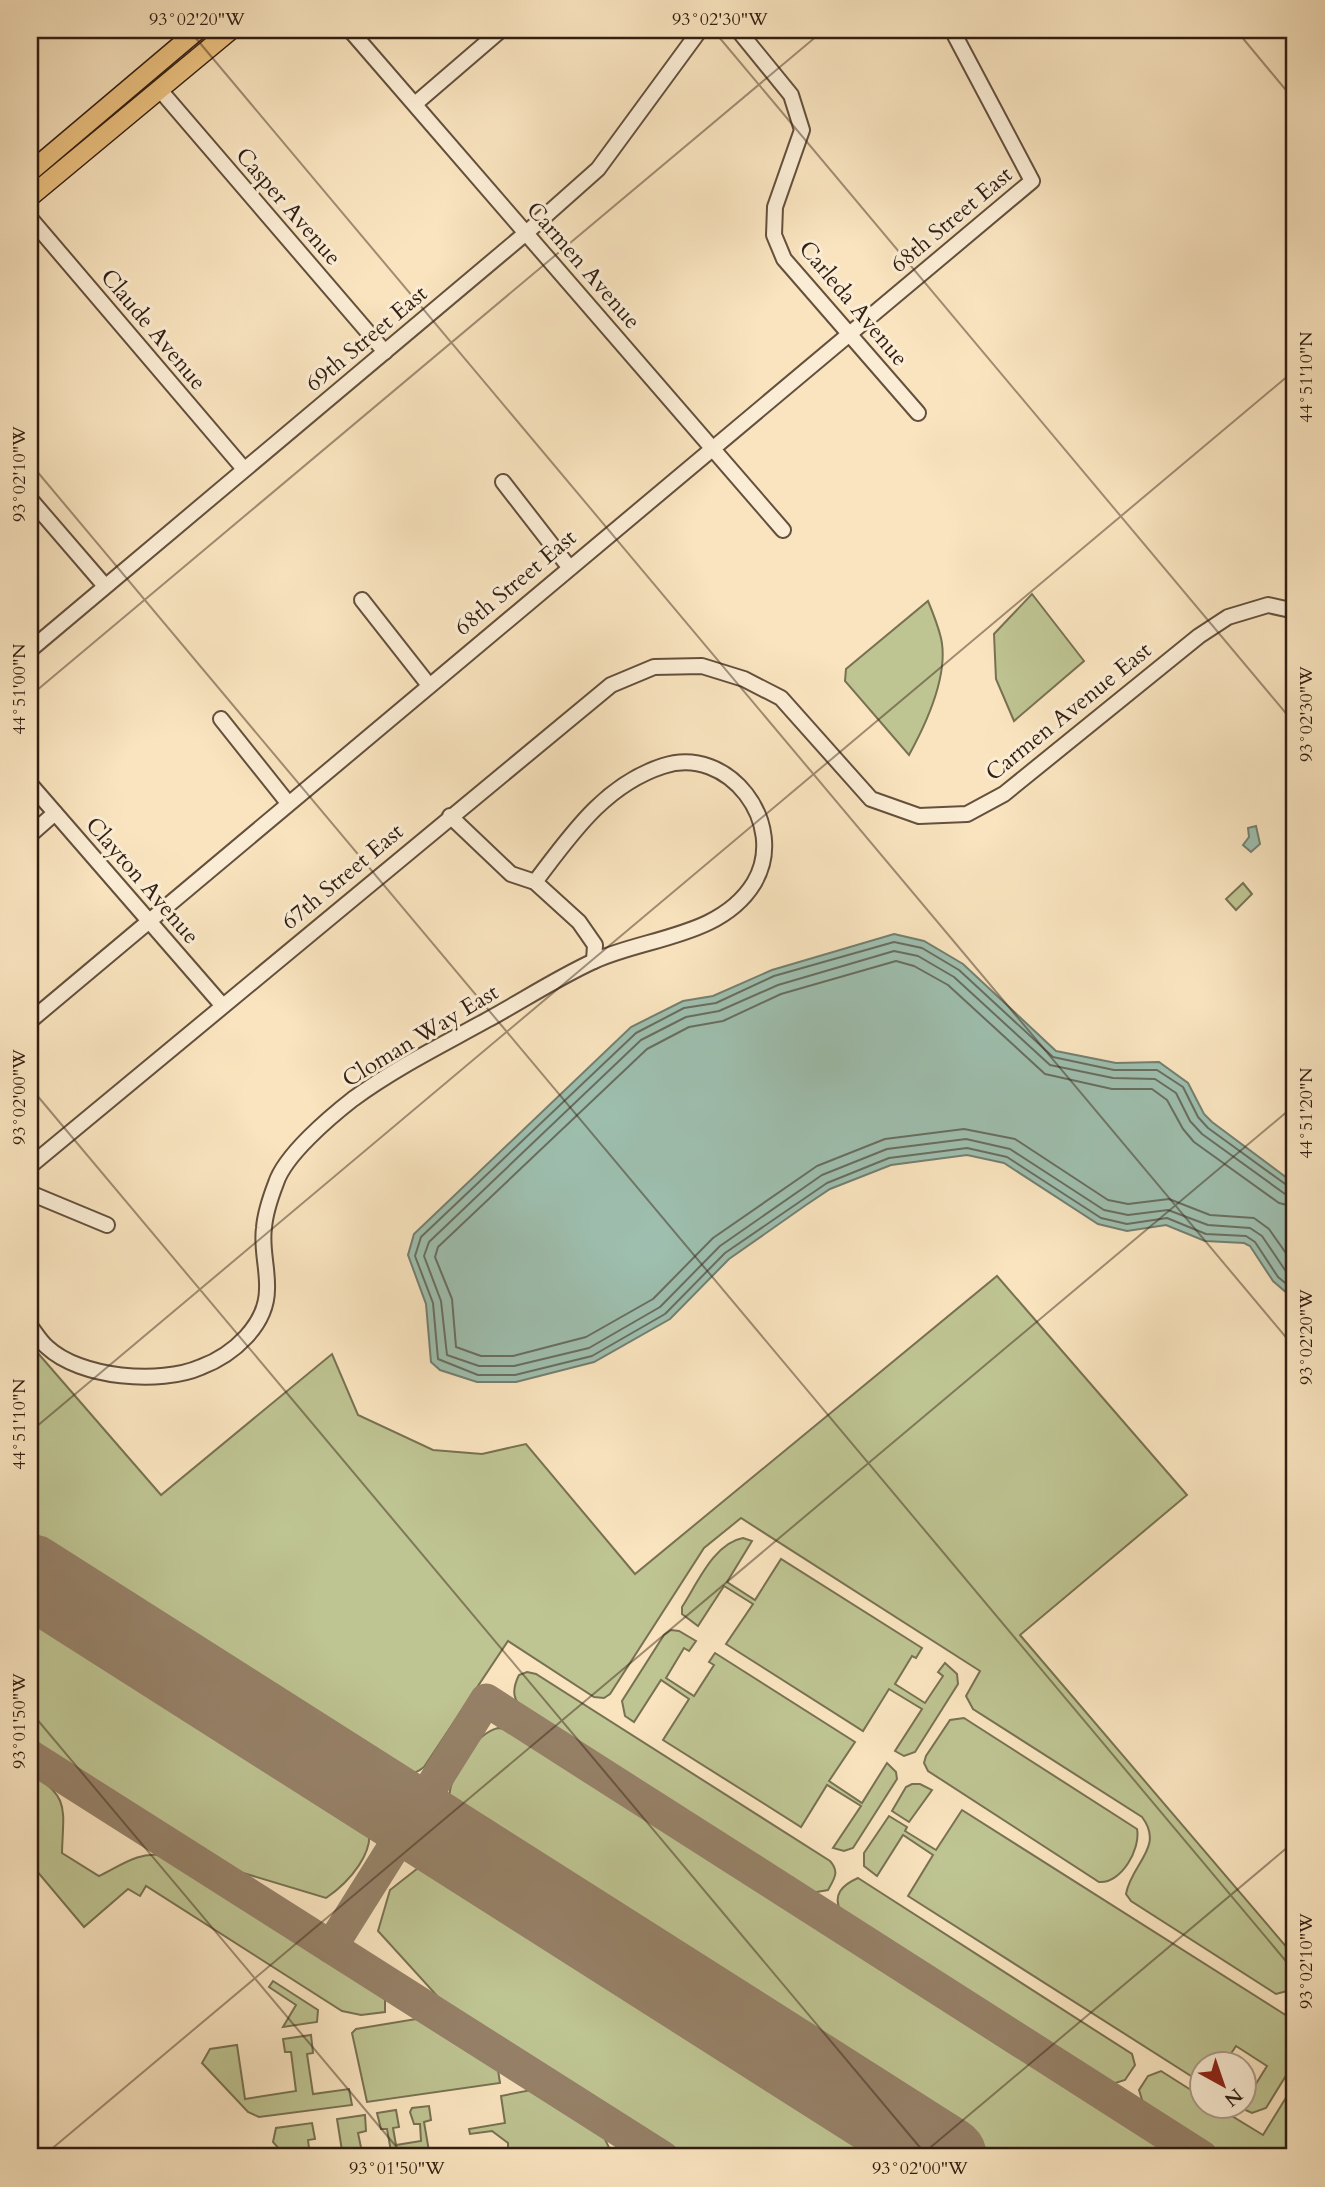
<svg xmlns="http://www.w3.org/2000/svg" width="1325" height="2187" font-family="Cardo,serif">
	<style>
		.green { fill: #bec492; stroke: #787152; stroke-width: 2 }
		.water { fill: #9ebfaf; stroke: #737f70; stroke-width: 2 }
		.lines { fill: none; stroke-linecap: round; stroke-linejoin: round }
		.shore { stroke: #686e60; stroke-width: 2 }
		.taxiway { stroke: #968168; stroke-width: 33 }
		.runway { stroke: #968168; stroke-width: 82 }
		.minor-casing { stroke: #64503d; stroke-width: 18 }
		.major-casing { stroke: #321e12; stroke-width: 21 }
		.minor { stroke: #fbedd5; stroke-width: 14 }
		.major { stroke: #ecc280; stroke-width: 18 }
		.ticks { fill: none; stroke: #321e12; stroke-width: 2; stroke-opacity: 0.45 }
		.labels { text-anchor: middle; stroke-width: 6; stroke-linejoin: round; paint-order: stroke }
		.street-label { font-size: 23px; fill: #321e12; stroke: #fbedd5 }
		.neatline { fill: none; stroke: #321e12; stroke-width: 2.5 }
		.ticks-label { font-size: 18px; text-anchor: middle; fill: #321e12 }
	</style>
	<rect width="100%" height="100%" fill="#f9e4bf"/>
	<filter id="stains"><feTurbulence type="fractalNoise" baseFrequency=".00286" numOctaves="4"/><feColorMatrix values="0 0 0 0 .2 0 0 0 0 .09 0 0 0 0 .02 0 0 0 .5 -.17"/></filter>
	<radialGradient id="worn" r=".72"><stop offset=".6" stop-color="#630" stop-opacity="0"/><stop offset="1" stop-color="#630" stop-opacity=".3"/></radialGradient>
	<!-- green -->
	<g class="green">
		<path d="M1032 594 1084 661 1014 721 996 679 994 634Z"/>
		<path d="M928 601C933 613 938 626 941 638 949 674 926 724 909 755L845 681 846 669Z"/>
		<path d="M1243 883 1252 894 1236 910 1226 899Z"/>
		<path d="M997 1276 1187 1495 1020 1635 1295 1957V1984L1287 1991 1276 1994 1131 1901 1126 1894C1131 1864 1165 1847 1142 1817L973 1709 966 1696 980 1671 741 1518 704 1548 610 1694 604 1698 594 1697 508 1641 424 1767C412 1777 403 1774 388 1771L30 1542V1344L161 1495 332 1354 358 1415 433 1450 482 1454 526 1444 635 1574Z"/>
		<path d="M743 1538 752 1541 727 1582 755 1600 781 1559 922 1648 916 1658 912 1656 895 1684 925 1703 943 1676 938 1672 945 1663 957 1674 958 1684 915 1752 904 1756 895 1751 922 1709 889 1689 863 1731 726 1644 753 1604 724 1586 698 1626 682 1614V1607C697 1584 714 1543 743 1538Z"/>
		<path d="M30 1609 367 1823C378 1851 348 1883 326 1898L240 1872 30 1739Z"/>
		<path d="M671 1630 679 1631 696 1641 689 1651 684 1648 666 1678 694 1696 714 1665 709 1662 715 1653 855 1742 829 1781 862 1803 887 1763 896 1772 897 1779 853 1848 844 1851 833 1848 861 1806 827 1785 801 1827 663 1740 689 1699 661 1680 634 1722 625 1716 622 1701 664 1635Z"/>
		<path d="M527 1672 536 1674 830 1861C840 1872 834 1879 828 1890L811 1893 526 1713C513 1701 511 1691 519 1675Z"/>
		<path d="M964 1718 1137 1829C1141 1849 1121 1884 1099 1882L928 1771 924 1763 926 1756 950 1720Z"/>
		<path d="M498 1728 511 1730 1182 2157H1000L465 1819 449 1797C451 1774 474 1734 498 1728Z"/>
		<path d="M30 1772C71 1798 63 1809 62 1853L99 1876C120 1866 140 1850 164 1856L385 1999V2012L361 2015 342 2011 146 1886 140 1896 128 1889 84 1927 30 1863Z"/>
		<path d="M912 1784H920L932 1790 909 1822 892 1811 906 1787Z"/>
		<path d="M962 1810 1295 2021V2061L1266 2108 1252 2113 1241 2108 1267 2066 1236 2046 1224 2064H1202V2083L908 1896 933 1855 903 1835 877 1876 864 1866V1853L889 1816 907 1827 905 1831 936 1850Z"/>
		<path d="M427 1861 893 2157H690L439 1998 378 1931 390 1890Z"/>
		<path d="M858 1878 1132 2054 1135 2065 1125 2080 1112 2084 841 1912C832 1895 842 1885 858 1878Z"/>
		<path d="M273 1981 318 2010 317 2022 283 2027 296 2005 269 1987Z"/>
		<path d="M416 2019 498 2070 500 2083 367 2102 352 2033 356 2029Z"/>
		<path d="M311 2035 313 2053 307 2054 313 2094 349 2089 352 2105 259 2117 248 2112 202 2063 210 2049 237 2045 245 2099 296 2091 291 2052H285L283 2039Z"/>
		<path d="M1161 2071 1202 2097V2106L1217 2107 1263 2135 1295 2083V2157H1227L1143 2103 1139 2090 1148 2076Z"/>
		<path d="M531 2090 604 2137 611 2152 575 2157H467L508 2151V2143L492 2131 470 2134 469 2129 505 2123 501 2096Z"/>
		<path d="M429 2106 431 2120 424 2122 430 2157H392L387 2129H381L377 2113 396 2110 399 2127 393 2128 396 2145 421 2141 420 2124H414L410 2112 412 2108Z"/>
		<path d="M365 2115 366 2131 358 2133 363 2157H343L337 2119Z"/>
		<path d="M312 2123 315 2139 308 2140 309 2148H316L317 2157H286L273 2142 276 2128Z"/>
	</g>
	<!-- water -->
	<g class="water">
		<path d="M1256 826 1260 844 1251 852 1243 845 1249 837 1248 828Z"/>
		<path d="M894 934 924 941 963 964 1056 1051 1116 1063 1159 1062 1188 1083 1204 1114 1212 1122 1295 1184V1300L1273 1281 1250 1246 1244 1243 1205 1241 1166 1225 1127 1231 1098 1224 1004 1163 967 1155 891 1165 830 1189 806 1205 729 1259 670 1319 594 1362 516 1382H477L440 1370 431 1362 426 1304 408 1255 414 1234 631 1027 683 1001 713 996 772 970Z"/>
	</g>
	<g class="lines">
		<!-- shore -->
		<g class="shore">
			<path d="M1295 1188 1288 1186 1208 1128 1198 1117 1183 1087 1157 1070H1114L1053 1057 959 970 922 948 894 942 774 976 716 1003 684 1008 636 1033 421 1237 415 1256 433 1303 438 1359 478 1375H515L592 1356 665 1314 725 1253 827 1183 889 1158 967 1148 1007 1157 1101 1218 1127 1224 1167 1218 1206 1234 1246 1236 1255 1242 1278 1277 1295 1291"/>
			<path d="M1295 1196 1285 1194 1202 1134 1190 1121 1176 1093 1155 1079 1113 1078 1050 1065 954 977 918 956 894 951 778 985 719 1011 686 1017 641 1040 429 1242 424 1256 441 1301 447 1355 479 1366H514L589 1348 660 1307 720 1246 822 1175 887 1149 966 1139 1010 1149 1104 1210 1128 1215 1168 1210 1208 1225 1250 1228 1262 1236 1285 1270 1295 1280"/>
			<path d="M1295 1207 1279 1203 1194 1142 1183 1129 1167 1100 1152 1089H1112L1045 1074 948 985 914 966 896 961 781 994 723 1021 689 1027 647 1049 438 1247 435 1257 452 1299 456 1347 481 1356H513L586 1337 653 1299 713 1238 817 1166 885 1139 964 1129 1015 1139 1108 1200 1128 1204 1169 1199 1210 1215 1254 1218 1269 1229 1295 1266"/>
		</g>
		<!-- taxiway -->
		<g class="taxiway">
			<path d="M30 1756 662 2157"/>
			<path d="M331 1947 486 1700 1202 2157"/>
		</g>
		<!-- runway -->
		<path class="runway" d="M30 1575 946 2157"/>
		<!-- minor casing -->
		<g class="minor-casing">
			<g id="minor">
				<path d="M350 30 783 530"/>
				<path d="M738 30 791 95 802 130 775 207 774 235 784 259 918 413"/>
				<path d="M1290 30 1295 33"/>
				<path d="M160 90 385 352"/>
				<path d="M415 104 501 30"/>
				<path d="M30 218 244 469"/>
				<path d="M503 482 569 567"/>
				<path d="M30 499 105 586"/>
				<path d="M362 600 428 684"/>
				<path d="M30 650 526 233 598 169 700 30"/>
				<path d="M221 719 288 803"/>
				<path d="M30 784 222 1005"/>
				<path d="M450 816 511 874 535 882 579 922 595 945 594 961"/>
				<path d="M30 835 55 813"/>
				<path d="M30 1021 1032 181 952 30"/>
				<path d="M30 1166 611 685 654 667 702 666 744 679 781 698 871 799 919 816 967 814 1004 794 1199 636 1228 617 1268 605 1295 611"/>
				<path d="M30 1193 107 1225"/>
				<path d="M30 1326C35 1332 40 1341 47 1347 80 1378 160 1385 201 1367 233 1355 267 1325 267 1289 268 1269 261 1248 264 1228 265 1214 271 1196 276 1183 285 1155 330 1117 353 1099 395 1068 442 1045 487 1020 522 1001 557 978 594 961 647 937 721 937 754 883 789 824 728 744 663 766 604 785 570 836 535 882"/>
			</g>
		</g>
		<!-- major casing -->
		<g class="major-casing">
			<g id="major">
				<path d="M30 172 198 30"/>
				<path d="M30 197 231 30"/>
			</g>
		</g>
		<!-- minor -->
		<use href="#minor" class="minor"/>
		<!-- major -->
		<use href="#major" class="major"/>
	</g>
	<!-- ticks -->
	<path class="ticks" d="M189 30 1295 1348M713 30 1295 724M1236 30 1295 101M30 463 1295 1972M30 696 824 30M30 1087 928 2157M30 1432 1295 370M30 1711 405 2157M42 2157 1295 1105M919 2157 1295 1841"/>
	<g class="labels">
		<!-- street labels -->
		<g class="street-label">
			<text transform="translate(289 206) rotate(49)" y="8">Casper Avenue</text>
			<text transform="translate(951 219) rotate(-40)" y="8">68th Street East</text>
			<text transform="translate(584 265) rotate(49)" y="8">Carmen Avenue</text>
			<text transform="translate(854 303) rotate(50)" y="8">Carleda Avenue</text>
			<text transform="translate(154 329) rotate(50)" y="8">Claude Avenue</text>
			<text transform="translate(366 338) rotate(-40)" y="8">69th Street East</text>
			<text transform="translate(515 582) rotate(-40)" y="8">68th Street East</text>
			<text transform="translate(1068 711) rotate(-39)" y="8">Carmen Avenue East</text>
			<text transform="translate(342 876) rotate(-40)" y="8">67th Street East</text>
			<text transform="translate(143 880) rotate(49)" y="8">Clayton Avenue</text>
			<text transform="translate(420 1035) rotate(-31)" y="8">Cloman Way East</text>
		</g>
	</g>
	<!-- margin -->
	<rect width="1325" height="2187" fill="none" stroke="#f9e4bf" stroke-width="77"/>
	<!-- north arrow -->
	<g transform="translate(1223 2085) rotate(140)"><circle r="33" fill="#fbedd5" stroke="#ab9a87" stroke-width="2"/>
	<path d="M0-5L12 26L0 18L-12 26Z" fill="#8f2418"/>
	<text y="-10" font-size="19" font-weight="bold" text-anchor="middle" fill="#321e12">N</text>
	</g>
	<rect x="38" y="38" width="1248" height="2110" class="neatline"/>
	<g class="ticks-label">
		<text x="197" y="25">93°02'20"W</text>
		<text x="720" y="25">93°02'30"W</text>
		<text transform="translate(1306 377) rotate(-90)" y="6">44°51'10"N</text>
		<text transform="translate(19 474) rotate(-90)" y="6">93°02'10"W</text>
		<text transform="translate(19 689) rotate(-90)" y="6">44°51'00"N</text>
		<text transform="translate(1306 714) rotate(-90)" y="6">93°02'30"W</text>
		<text transform="translate(19 1097) rotate(-90)" y="6">93°02'00"W</text>
		<text transform="translate(1306 1113) rotate(-90)" y="6">44°51'20"N</text>
		<text transform="translate(1306 1337) rotate(-90)" y="6">93°02'20"W</text>
		<text transform="translate(19 1424) rotate(-90)" y="6">44°51'10"N</text>
		<text transform="translate(19 1721) rotate(-90)" y="6">93°01'50"W</text>
		<text transform="translate(1306 1961) rotate(-90)" y="6">93°02'10"W</text>
		<text x="397" y="2174">93°01'50"W</text>
		<text x="920" y="2174">93°02'00"W</text>
	</g>
	<rect width="100%" height="100%" filter="url(#stains)"/>
	<rect width="100%" height="100%" fill="url(#worn)"/>
</svg>
